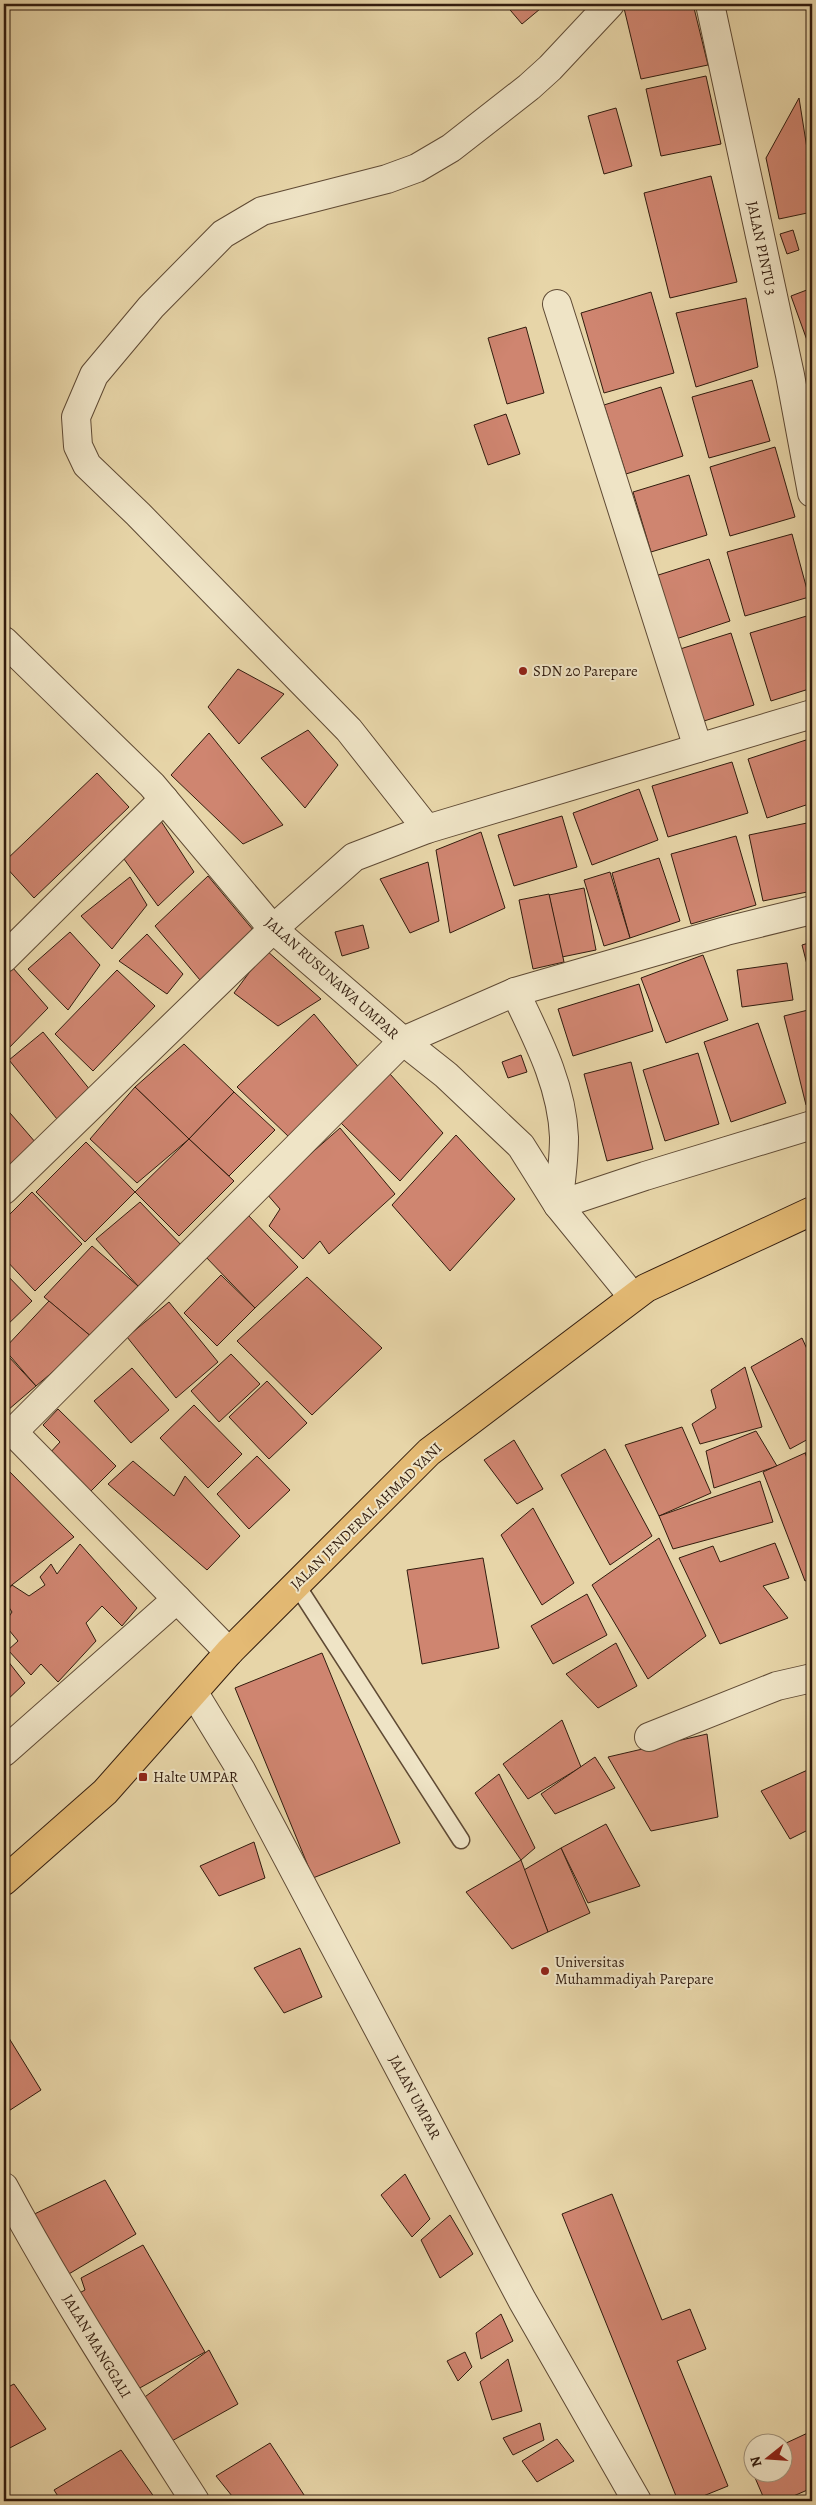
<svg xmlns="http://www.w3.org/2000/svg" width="816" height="2505" font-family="Alegreya,serif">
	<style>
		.building { fill: #cf8570; stroke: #321c0e }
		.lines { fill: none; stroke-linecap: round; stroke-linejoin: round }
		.lane-casing { stroke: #5f4a34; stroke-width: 19 }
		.street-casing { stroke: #5f4a34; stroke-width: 30 }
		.highway-casing { stroke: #321c0e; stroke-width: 30 }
		.lane { stroke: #efe4c6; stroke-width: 16 }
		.street { stroke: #efe4c6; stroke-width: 28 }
		.highway { stroke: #e4ba74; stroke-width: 28 }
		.poi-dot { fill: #8f2418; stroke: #efe4c6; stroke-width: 2 }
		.labels { text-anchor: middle; stroke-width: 4; stroke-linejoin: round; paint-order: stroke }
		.street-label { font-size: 15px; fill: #321c0e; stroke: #efe4c6 }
		.poi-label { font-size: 15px; fill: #321c0e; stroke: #efe4c6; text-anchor: start }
	</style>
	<rect width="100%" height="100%" fill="#e7d5a8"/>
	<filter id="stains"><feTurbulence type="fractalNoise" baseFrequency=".004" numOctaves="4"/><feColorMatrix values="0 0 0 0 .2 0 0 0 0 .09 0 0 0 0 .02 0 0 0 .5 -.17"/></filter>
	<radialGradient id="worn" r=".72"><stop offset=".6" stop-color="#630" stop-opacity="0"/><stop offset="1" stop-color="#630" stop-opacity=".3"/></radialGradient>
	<!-- building -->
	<g class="building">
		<path d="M505 4H546L522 24Z"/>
		<path d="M623 4H693L708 65 641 79Z"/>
		<path d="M730 4H806V8L730 7Z"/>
		<path d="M706 76 721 144 661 156 646 89Z"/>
		<path d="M799 98 812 180V212L779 219 766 158Z"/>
		<path d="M616 108 632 166 604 174 588 116Z"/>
		<path d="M711 176 737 282 670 298 644 193Z"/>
		<path d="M793 230 799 250 787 254 780 234Z"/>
		<path d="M812 288V342L808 343 791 296Z"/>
		<path d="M651 292 674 373 604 393 581 313Z"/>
		<path d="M746 298 758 367 696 387 676 313Z"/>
		<path d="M526 327 544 393 507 404 488 338Z"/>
		<path d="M752 380 770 441 709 458 692 397Z"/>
		<path d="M661 387 683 456 626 474 604 405Z"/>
		<path d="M506 414 520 454 488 465 474 425Z"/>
		<path d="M775 447 795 517 730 536 710 467Z"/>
		<path d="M689 475 707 535 651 552 633 492Z"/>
		<path d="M792 534 809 597 745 616 727 552Z"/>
		<path d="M709 559 730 621 673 640 652 577Z"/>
		<path d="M810 615 812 622V688L771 701 750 633Z"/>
		<path d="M731 633 754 705 701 722 677 650Z"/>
		<path d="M238 669 284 694 239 744 208 707Z"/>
		<path d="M308 730 338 765 305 808 261 758Z"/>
		<path d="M209 733 283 825 243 844 171 775Z"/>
		<path d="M812 738V803L767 818 748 759Z"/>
		<path d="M732 762 748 813 668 837 652 786Z"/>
		<path d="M97 773 129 807 34 898 4 865V862Z"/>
		<path d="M639 789 658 840 592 865 573 813Z"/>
		<path d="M562 816 577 867 514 886 498 835Z"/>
		<path d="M159 818 194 872 158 906 124 859Z"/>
		<path d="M807 823 812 848V891L763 901 749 835Z"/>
		<path d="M481 832 505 908 450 933 436 850Z"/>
		<path d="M736 836 756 905 691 924 671 854Z"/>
		<path d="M659 858 680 921 630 938 612 873Z"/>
		<path d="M428 862 439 921 410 933 380 879Z"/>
		<path d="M610 872 630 938 604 946 584 880Z"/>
		<path d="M208 876 254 931 205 986 155 926Z"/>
		<path d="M130 877 147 905 112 949 81 916Z"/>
		<path d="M584 888 596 950 562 957 549 895Z"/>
		<path d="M549 894 564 962 533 969 519 900Z"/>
		<path d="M363 925 369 948 342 956 335 932Z"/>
		<path d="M70 932 100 965 68 1010 28 969Z"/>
		<path d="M147 934 183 974 167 994 119 961Z"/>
		<path d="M812 942V984L802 945Z"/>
		<path d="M266 950 321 999 278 1026 234 993Z"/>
		<path d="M703 955 728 1020 666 1043 641 978Z"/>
		<path d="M787 963 793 1000 742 1007 737 970Z"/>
		<path d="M13 968 48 1008 5 1052 4 976Z"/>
		<path d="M117 970 155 1006 93 1071 55 1034Z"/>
		<path d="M639 984 653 1031 573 1056 558 1009Z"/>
		<path d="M812 1009V1104L806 1105 784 1016Z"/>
		<path d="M314 1014 361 1070 289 1137 237 1087Z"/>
		<path d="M758 1023 786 1103 731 1122 704 1042Z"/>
		<path d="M43 1032 91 1091 57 1119 9 1060Z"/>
		<path d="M184 1044 234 1092 189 1139 135 1087Z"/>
		<path d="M698 1053 719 1124 665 1141 643 1070Z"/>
		<path d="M521 1055 527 1072 508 1078 502 1062Z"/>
		<path d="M631 1062 653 1149 607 1161 584 1074Z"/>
		<path d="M390 1074 443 1133 400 1181 341 1123Z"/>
		<path d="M135 1087 189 1139 137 1183 90 1139Z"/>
		<path d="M234 1092 275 1130 229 1176 189 1139Z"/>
		<path d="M4 1106 36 1143 9 1167 4 1161Z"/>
		<path d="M340 1128 395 1194 329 1254 320 1241 303 1259 269 1226 280 1209 266 1193Z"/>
		<path d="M456 1135 515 1199 450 1271 392 1205Z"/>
		<path d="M189 1139 234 1181 179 1236 135 1192Z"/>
		<path d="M86 1142 135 1192 85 1242 36 1192Z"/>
		<path d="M32 1192 82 1244 35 1291 4 1258V1220Z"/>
		<path d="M140 1202 183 1247 138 1286 96 1239Z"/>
		<path d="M246 1213 298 1267 255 1308 204 1255Z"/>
		<path d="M92 1246 138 1286 93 1338 44 1297Z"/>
		<path d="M4 1272 32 1301 4 1328Z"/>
		<path d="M221 1275 255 1308 217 1346 184 1313Z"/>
		<path d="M307 1277 382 1348 312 1415 237 1341Z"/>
		<path d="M49 1301 93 1338 36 1386 4 1349Z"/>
		<path d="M169 1302 218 1362 176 1398 127 1337Z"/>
		<path d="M802 1338 812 1360V1437L790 1449 751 1367Z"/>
		<path d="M231 1354 260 1384 219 1422 191 1391Z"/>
		<path d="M8 1356 36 1386 8 1410 4 1404V1360Z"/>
		<path d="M745 1367 762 1427 700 1444 692 1424 716 1408 711 1390Z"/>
		<path d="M132 1368 169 1410 131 1443 94 1401Z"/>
		<path d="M267 1381 307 1423 269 1459 229 1417Z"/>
		<path d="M194 1405 242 1454 208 1488 160 1438Z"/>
		<path d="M58 1409 116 1466 87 1495 48 1455 60 1442 43 1425Z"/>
		<path d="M682 1427 711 1493 659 1516 625 1445Z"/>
		<path d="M756 1431 777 1466 714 1488 706 1451Z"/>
		<path d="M514 1440 543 1489 517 1504 484 1460Z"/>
		<path d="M605 1449 652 1536 610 1565 561 1475Z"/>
		<path d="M812 1450V1462L805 1453Z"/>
		<path d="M805 1453 812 1471V1578L805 1581 763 1472Z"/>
		<path d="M257 1456 290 1490 249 1529 217 1494Z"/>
		<path d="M133 1461 174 1496 185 1476 240 1536 207 1570 108 1484Z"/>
		<path d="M7 1469 74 1537 4 1591V1519L8 1517 4 1512V1474Z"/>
		<path d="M760 1481 773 1522 673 1549 659 1516Z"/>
		<path d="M533 1508 574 1583 542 1605 501 1535Z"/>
		<path d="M659 1538 706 1636 648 1679 592 1585Z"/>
		<path d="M775 1543 789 1578 763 1586 788 1618 720 1644 679 1558 713 1546 720 1562Z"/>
		<path d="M80 1544 137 1608 122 1626 102 1606 86 1623 96 1641 58 1682 41 1664 31 1675 8 1650 18 1641 4 1624 12 1612 4 1600V1595L12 1585 29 1596 45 1585 40 1577 51 1564 57 1574Z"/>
		<path d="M483 1558 499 1648 422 1664 407 1570Z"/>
		<path d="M587 1594 607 1635 553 1664 531 1626Z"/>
		<path d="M616 1643 637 1686 598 1708 566 1674Z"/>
		<path d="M322 1653 400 1843 313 1878 235 1688Z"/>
		<path d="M4 1656 25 1683 4 1703Z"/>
		<path d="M562 1720 581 1767 528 1799 503 1764Z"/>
		<path d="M707 1734 718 1817 651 1831 608 1757Z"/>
		<path d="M595 1757 615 1788 555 1814 541 1794Z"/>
		<path d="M812 1768V1828L790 1839 761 1791Z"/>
		<path d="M499 1774 535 1848 521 1860 475 1793Z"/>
		<path d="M606 1824 640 1886 588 1903 561 1848Z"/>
		<path d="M254 1842 265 1878 219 1896 200 1866Z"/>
		<path d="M561 1848 590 1913 548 1932 524 1870Z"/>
		<path d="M521 1860 548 1932 512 1949 466 1892Z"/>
		<path d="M300 1948 322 1997 284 2013 254 1968Z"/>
		<path d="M4 2030 41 2090 4 2114Z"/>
		<path d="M405 2174 430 2219 412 2237 381 2195Z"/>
		<path d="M105 2180 136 2234 57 2281 22 2220Z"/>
		<path d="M612 2194 662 2320 690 2309 706 2349 677 2361 728 2486 691 2501H678L562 2214Z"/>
		<path d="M450 2215 473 2254 440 2278 421 2240Z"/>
		<path d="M143 2245 205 2352 127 2395 68 2299 85 2290 81 2278Z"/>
		<path d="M501 2314 513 2341 481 2359 476 2333Z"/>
		<path d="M209 2350 238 2404 170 2442 142 2399Z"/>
		<path d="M465 2352 472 2367 458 2381 447 2361Z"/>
		<path d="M508 2359 522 2411 492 2420 480 2382Z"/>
		<path d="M14 2384 46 2429 4 2451V2389Z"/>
		<path d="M540 2423 544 2440 513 2455 503 2438Z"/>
		<path d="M812 2431V2488L782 2501H765L747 2459 754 2457V2472H784V2444Z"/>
		<path d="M557 2439 574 2461 537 2482 522 2461Z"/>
		<path d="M270 2443 308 2501H236L216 2476Z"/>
		<path d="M121 2450 157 2501H61L54 2490Z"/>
	</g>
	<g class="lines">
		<!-- lane casing -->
		<g class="lane-casing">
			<path id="lane" d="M296 1584 461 1840"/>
		</g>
		<!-- street casing -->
		<g class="street-casing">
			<g id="street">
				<path d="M710 4 790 375 812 493"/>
				<path d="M557 304 698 748"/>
				<path d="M4 641 152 785 273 929 403 1041 446 1075 521 1146 558 1205 633 1297"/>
				<path d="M427 829 349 730 138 514 87 465 78 446 76 417 94 375 151 307 223 234 262 211 387 179 417 168 451 148 529 87 550 68 610 4"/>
				<path d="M4 958 164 799"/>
				<path d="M515 992C537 1038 562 1085 564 1137 564 1160 561 1183 558 1205L645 1176 812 1125"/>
				<path d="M4 1190 273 929 354 857 427 829 812 714"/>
				<path d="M229 1652 13 1432 403 1041 515 992 726 931 812 910"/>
				<path d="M194 1693 241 1770 522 2300 637 2501"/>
				<path d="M649 1737 777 1686 812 1678"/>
				<path d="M4 1752 177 1599"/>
				<path d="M4 2187C62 2295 129 2398 195 2501"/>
			</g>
		</g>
		<!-- highway casing -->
		<g class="highway-casing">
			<path id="highway" d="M4 1881 105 1792 229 1652 429 1452 646 1288 812 1211"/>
		</g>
		<!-- lane -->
		<use href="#lane" class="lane"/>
		<!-- street -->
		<use href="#street" class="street"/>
		<!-- highway -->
		<use href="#highway" class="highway"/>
	</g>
	<!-- markers -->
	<g class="poi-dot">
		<circle cx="523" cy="671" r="5"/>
		<rect x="138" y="1772" width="10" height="10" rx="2.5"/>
		<circle cx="545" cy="1971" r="5"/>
	</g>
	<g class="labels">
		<!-- street labels -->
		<g class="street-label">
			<text transform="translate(762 248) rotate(78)" y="5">JALAN PINTU 3</text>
			<text transform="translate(332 978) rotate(42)" y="5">JALAN RUSUNAWA UMPAR</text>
			<text transform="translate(366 1516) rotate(-44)" y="5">JALAN JENDERAL AHMAD YANI</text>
			<text transform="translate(415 2097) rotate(62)" y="5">JALAN UMPAR</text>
			<text transform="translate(97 2346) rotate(59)" y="5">JALAN MANGGALI</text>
		</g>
		<!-- poi labels -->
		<g class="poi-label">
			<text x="533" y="676">SDN 20 Parepare</text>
			<text x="153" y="1782">Halte UMPAR</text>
			<text x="555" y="1967">Universitas<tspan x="555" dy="17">Muhammadiyah Parepare</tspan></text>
		</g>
	</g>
	<!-- margin -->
	<rect width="816" height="2505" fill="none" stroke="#e7d5a8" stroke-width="20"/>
	<rect x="5" y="5" width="806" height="2495" fill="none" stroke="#321c0e" stroke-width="2.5"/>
	<rect x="10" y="10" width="796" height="2485" fill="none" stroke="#321c0e"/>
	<!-- north arrow -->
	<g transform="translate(768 2458) rotate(253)"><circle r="24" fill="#efe4c6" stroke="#a3947c"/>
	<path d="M0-4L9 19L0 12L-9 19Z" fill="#8f2418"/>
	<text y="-8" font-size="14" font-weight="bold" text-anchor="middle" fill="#321c0e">N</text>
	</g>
	<rect width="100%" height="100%" filter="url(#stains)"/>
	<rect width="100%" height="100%" fill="url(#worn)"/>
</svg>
